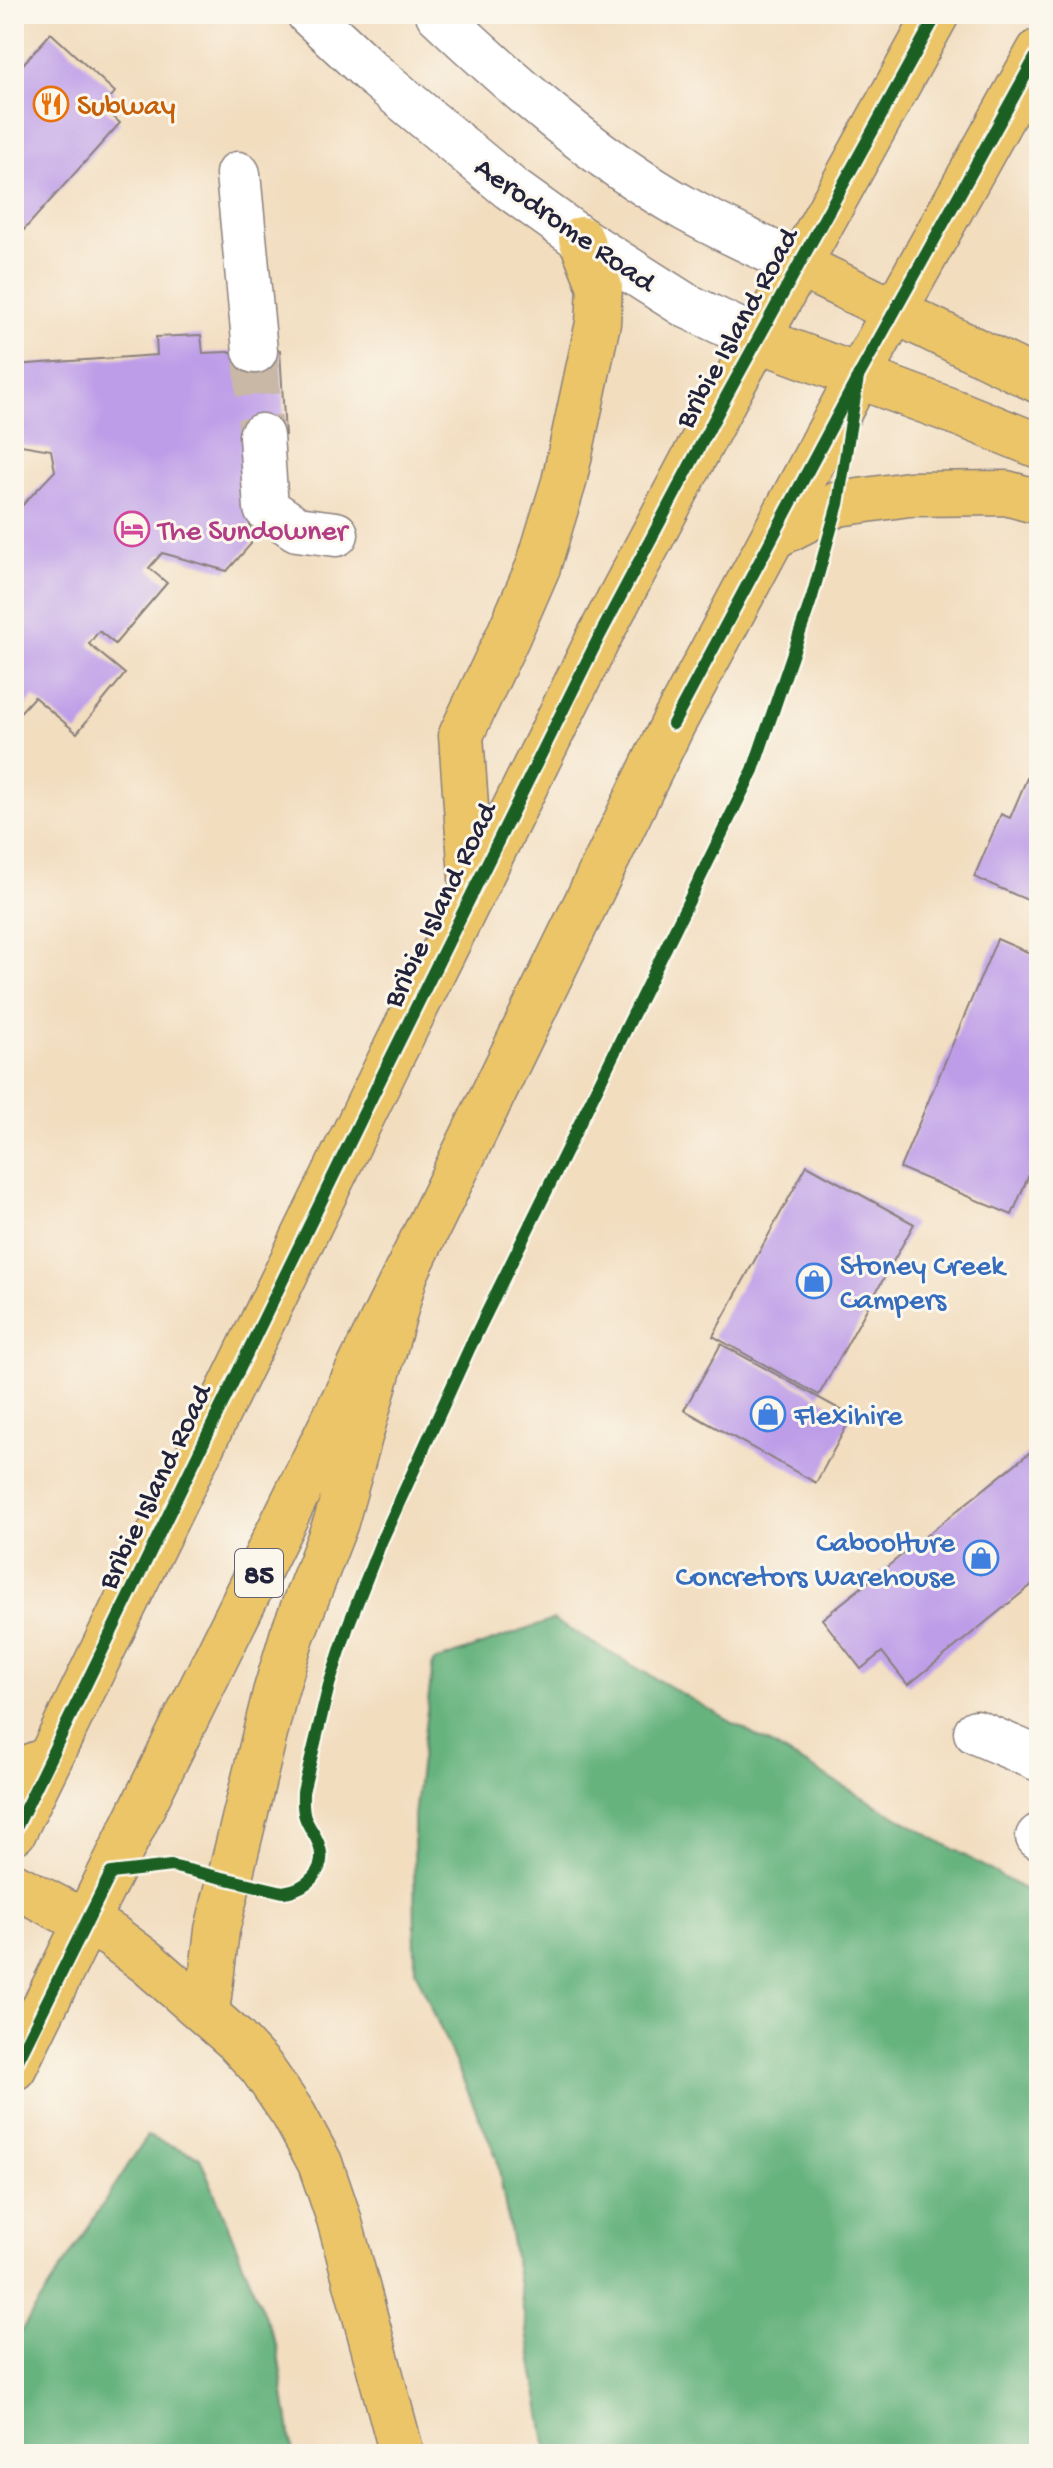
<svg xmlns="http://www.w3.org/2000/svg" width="1053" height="2468" font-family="'Gochi Hand',sans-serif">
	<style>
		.forest { fill: #66b37e; stroke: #446a5c; stroke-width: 2 }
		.building { fill: #bd9de8 }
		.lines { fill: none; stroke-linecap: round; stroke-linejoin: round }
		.minor-tunnel { stroke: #c8b8a5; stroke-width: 44; stroke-dasharray: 44 22; stroke-linecap: butt }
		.minor-casing { stroke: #8a807d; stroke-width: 47 }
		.major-casing { stroke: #8a807d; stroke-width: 47 }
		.highway-casing { stroke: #8a807d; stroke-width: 47 }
		.minor { stroke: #fff; stroke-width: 44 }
		.major { stroke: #ecc569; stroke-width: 44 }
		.highway { stroke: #ecc569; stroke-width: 44 }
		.cycleway-casing { stroke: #fbf7ec; stroke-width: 17 }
		.cycleway { stroke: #1b5e20; stroke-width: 12 }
		.labels { text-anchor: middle; stroke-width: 6; stroke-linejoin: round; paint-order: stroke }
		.shield { fill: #fbf7ec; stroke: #636270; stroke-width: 2 }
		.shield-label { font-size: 28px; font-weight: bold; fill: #22223b }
		.food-label { font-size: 30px; fill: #c56008; stroke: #fbf7ec; text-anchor: start }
		.street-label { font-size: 30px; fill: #22223b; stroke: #fbf7ec }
		.hotel-label { font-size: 30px; fill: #b23c85; stroke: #fbf7ec; text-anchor: start }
		.shop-label { font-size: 30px; fill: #366cbe; stroke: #fbf7ec; text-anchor: start }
	</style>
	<rect width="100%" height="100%" fill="#fbf7ec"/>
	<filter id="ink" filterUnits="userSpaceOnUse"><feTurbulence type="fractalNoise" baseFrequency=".0125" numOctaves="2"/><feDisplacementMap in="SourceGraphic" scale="16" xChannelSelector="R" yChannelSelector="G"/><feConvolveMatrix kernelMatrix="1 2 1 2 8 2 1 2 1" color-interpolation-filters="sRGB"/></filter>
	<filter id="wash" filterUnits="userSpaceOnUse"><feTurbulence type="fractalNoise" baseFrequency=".006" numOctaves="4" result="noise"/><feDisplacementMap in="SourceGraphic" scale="32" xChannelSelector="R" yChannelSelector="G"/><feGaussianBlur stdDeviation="1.8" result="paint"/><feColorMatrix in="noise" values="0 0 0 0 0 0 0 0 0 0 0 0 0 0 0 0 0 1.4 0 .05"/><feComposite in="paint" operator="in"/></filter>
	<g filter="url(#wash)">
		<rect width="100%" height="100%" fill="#f2ddbf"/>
		<!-- forest -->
		<g class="forest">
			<path d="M553 1620 1039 1898V2454H548L497 2158 415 1970 414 1816 433 1662Z"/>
			<path d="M147 2136 200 2157 277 2347 293 2454H14V2342Z"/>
		</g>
		<g id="blocks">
			<!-- building -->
			<g class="building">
				<path d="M51 33 115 92 103 107 120 123 14 241V74Z"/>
				<path d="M201 335 203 353 280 350 285 435 245 437 251 544 227 571 162 553 149 568 167 583 115 644 99 631 89 644 125 674 77 733 34 697 14 719V514L55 471 51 450 21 445 14 365 157 355 156 337Z"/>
				<path d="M1039 750V905L974 877 1001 814 1010 818Z"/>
				<path d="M997 939 1039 957V1151L1012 1215 900 1168Z"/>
				<path d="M807 1165 914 1224 819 1395 713 1336Z"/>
				<path d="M721 1344 852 1416 816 1483 684 1410Z"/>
				<path d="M1039 1445V1579L908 1685 882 1652 861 1669 822 1619Z"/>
			</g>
		</g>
	</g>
	<g filter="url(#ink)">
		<use href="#blocks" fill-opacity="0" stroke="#8a807d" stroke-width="2"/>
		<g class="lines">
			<!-- minor-tunnel -->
			<path class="minor-tunnel" d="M255 351 261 436"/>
			<!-- minor casing -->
			<g class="minor-casing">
				<g id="minor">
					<path d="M309 14 372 73 510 188 581 239 685 305 757 339"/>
					<path d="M438 14C512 84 595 158 684 208 721 229 760 246 799 265"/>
					<path d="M238 174 255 351"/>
					<path d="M261 436 266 508 297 529 336 534"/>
					<path d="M976 1732 1039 1759"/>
					<path d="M1038 1837 1039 1836"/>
				</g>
			</g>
			<!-- major casing -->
			<g class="major-casing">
				<g id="major">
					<path d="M799 265 1039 381"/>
					<path d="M757 339 960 414 1039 446"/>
					<path d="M775 536 838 504 909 494 1006 493 1039 502"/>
					<path d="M472 891 461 735 508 636 538 567 564 482 598 323 600 287 581 239"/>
					<path d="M14 1832 385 1070 599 637 726 397 937 14"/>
					<path d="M14 2068 406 1273 673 724 858 377 1039 51"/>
				</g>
			</g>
			<!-- highway casing -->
			<g class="highway-casing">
				<g id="highway">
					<path d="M14 1772 49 1759"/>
					<path d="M14 1885 112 1936 148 1963 235 2039 261 2067 294 2115 320 2163 339 2219 402 2454"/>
					<path d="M207 2013 217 1930 275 1693 292 1636 336 1522 406 1273"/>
				</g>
			</g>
			<!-- minor -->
			<use href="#minor" class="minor"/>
			<!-- major -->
			<use href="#major" class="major"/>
			<!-- highway -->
			<use href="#highway" class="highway"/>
			<!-- cycleway casing -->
			<g class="cycleway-casing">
				<g id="cycleway">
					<path d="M673 724 858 377 1039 51"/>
					<path d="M14 1832 385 1070 599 637 726 397 937 14"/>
					<path d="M14 2068 111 1873 171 1866 283 1892C307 1889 328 1870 319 1845 316 1835 308 1827 305 1817 302 1808 303 1800 303 1792L329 1685 348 1626 381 1542 470 1347 753 770 812 597 838 504 858 377"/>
				</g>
			</g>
			<!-- cycleway -->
			<use href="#cycleway" class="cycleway"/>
		</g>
	</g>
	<!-- icons -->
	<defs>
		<g id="restaurant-ring" transform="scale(1.8)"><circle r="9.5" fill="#fbf7ec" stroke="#e8710a" stroke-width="1.5"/><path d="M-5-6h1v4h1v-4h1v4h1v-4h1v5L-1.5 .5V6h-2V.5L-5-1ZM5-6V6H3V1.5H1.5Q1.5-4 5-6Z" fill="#e8710a"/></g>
		<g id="hotel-ring" transform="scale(1.8)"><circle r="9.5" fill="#fbf7ec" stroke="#d1479c" stroke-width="1.5"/><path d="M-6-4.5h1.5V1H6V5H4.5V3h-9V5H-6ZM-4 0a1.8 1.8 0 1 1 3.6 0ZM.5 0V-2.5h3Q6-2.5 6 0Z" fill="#d1479c"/></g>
		<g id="shop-ring" transform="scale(1.8)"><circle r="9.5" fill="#fbf7ec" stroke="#3f7fe0" stroke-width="1.5"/><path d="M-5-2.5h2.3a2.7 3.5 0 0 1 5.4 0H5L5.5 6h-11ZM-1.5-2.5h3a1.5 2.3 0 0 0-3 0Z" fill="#3f7fe0"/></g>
	</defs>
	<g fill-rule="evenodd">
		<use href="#restaurant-ring" x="51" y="104"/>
		<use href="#hotel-ring" x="132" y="529"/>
		<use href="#shop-ring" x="814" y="1281"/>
		<use href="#shop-ring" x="768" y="1414"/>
		<use href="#shop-ring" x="981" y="1558"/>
	</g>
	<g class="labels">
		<!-- shield labels -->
		<rect class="shield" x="235" y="1549" width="48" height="48" rx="6"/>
		<g class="shield-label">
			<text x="259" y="1583">85</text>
		</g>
		<!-- food labels -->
		<g class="food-label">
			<text x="77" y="114">Subway</text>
		</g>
		<!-- street labels -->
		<g class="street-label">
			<text transform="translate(566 223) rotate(35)" y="10">Aerodrome Road</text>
			<text transform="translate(735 327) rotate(-61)" y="10">Bribie Island Road</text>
			<text transform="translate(438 904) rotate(-64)" y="10">Bribie Island Road</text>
			<text transform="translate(153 1486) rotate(-64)" y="10">Bribie Island Road</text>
		</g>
		<!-- hotel labels -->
		<g class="hotel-label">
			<text x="158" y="539">The Sundowner</text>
		</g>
		<!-- shop labels -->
		<g class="shop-label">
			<text x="840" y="1274">Stoney Creek<tspan x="840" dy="34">Campers</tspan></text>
			<text x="794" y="1424">Flexihire</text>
			<text x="955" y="1551" text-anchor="end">Caboolture<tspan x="955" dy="34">Concretors Warehouse</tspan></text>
		</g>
	</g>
	<!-- margin -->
	<rect width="1053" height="2468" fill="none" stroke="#fbf7ec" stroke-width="48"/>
</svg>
